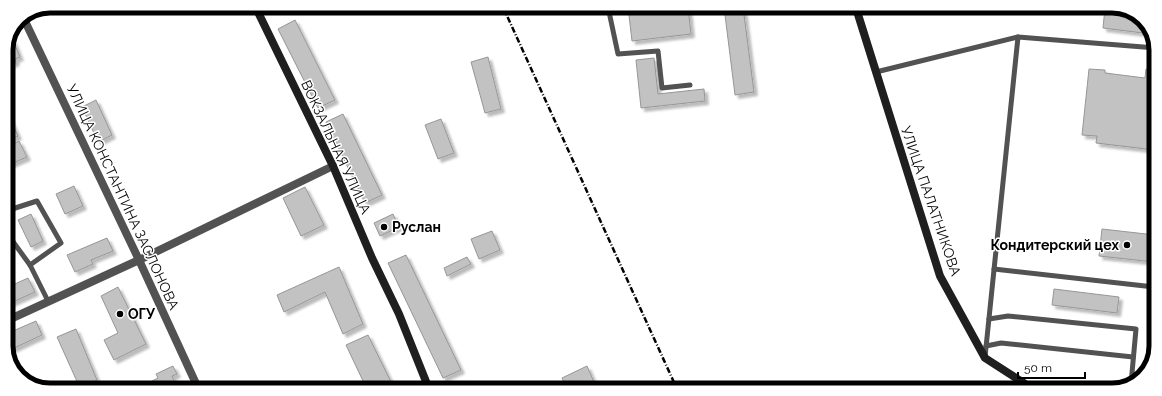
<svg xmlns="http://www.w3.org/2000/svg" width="1162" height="396" font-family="Raleway,sans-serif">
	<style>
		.building { fill: #c2c2c2; stroke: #969696; filter: url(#shadow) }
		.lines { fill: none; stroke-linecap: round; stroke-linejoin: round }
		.lane { stroke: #525252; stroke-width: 5 }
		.street { stroke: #525252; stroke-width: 8 }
		.secondary { stroke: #1f1f1f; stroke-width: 8 }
		.rail { stroke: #000; stroke-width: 2.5; stroke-dasharray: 6 2 1 2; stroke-linecap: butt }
		.poi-dot { fill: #000; stroke: #fff; stroke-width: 1.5 }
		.labels { text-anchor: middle; stroke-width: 3; stroke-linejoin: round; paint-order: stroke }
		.street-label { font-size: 14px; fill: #000; stroke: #fff }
		.poi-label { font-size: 14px; font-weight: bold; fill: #000; stroke: #fff; text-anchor: start }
		.rim { fill: none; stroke: #000; stroke-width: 5 }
	</style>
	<defs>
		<filter id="shadow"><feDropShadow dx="3.5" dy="3.5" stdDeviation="1" flood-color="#0004"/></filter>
	</defs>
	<rect width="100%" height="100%" fill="#fff"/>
	<!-- building -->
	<g class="building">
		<path d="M628 7H688L691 34 632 41Z"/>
		<path d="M724 7H743L754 92 735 95Z"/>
		<path d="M1105 8H1126L1147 23 1151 34 1103 28Z"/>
		<path d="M295 20 335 100 318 108 278 29Z"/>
		<path d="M13 40 20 57 15 59 16 62 6 66V47L8 42Z"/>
		<path d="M488 57 501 109 485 113 471 62Z"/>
		<path d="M654 58 658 94 704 89 705 101 641 108 636 60Z"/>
		<path d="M1089 69 1105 70V73L1145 78 1146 69 1156 70 1155 150 1096 143 1097 136 1082 135Z"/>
		<path d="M96 100 112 135 98 142 82 107Z"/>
		<path d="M343 114 382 195 365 203 326 122Z"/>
		<path d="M10 119 18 136 6 142V121Z"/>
		<path d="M441 119 454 153 438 159 425 125Z"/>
		<path d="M19 141 27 157 6 166V148Z"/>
		<path d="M74 186 83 206 65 214 56 194Z"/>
		<path d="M305 187 324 225 301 236 283 198Z"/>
		<path d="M31 214 43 241 31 247 18 220Z"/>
		<path d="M393 214 399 227 380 236 374 223Z"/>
		<path d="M1102 229 1155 235 1154 262 1099 256Z"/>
		<path d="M492 231 500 250 479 259 471 239Z"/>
		<path d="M107 238 113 251 91 260 93 264 75 272 67 255Z"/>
		<path d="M406 255 461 370 443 378 388 263Z"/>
		<path d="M467 257 471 264 447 276 444 268Z"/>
		<path d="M339 267 363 324 343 334 325 292 284 312 277 295Z"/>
		<path d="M28 278 35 292 6 305V288Z"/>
		<path d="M118 287 146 344 114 360 104 340 118 333 101 296Z"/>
		<path d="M1054 289 1119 297 1117 313 1052 305Z"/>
		<path d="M36 321 42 335 10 350 6 341V334Z"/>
		<path d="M1153 321H1154V351H1150Z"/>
		<path d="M76 329 97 380 80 388 57 337Z"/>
		<path d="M368 335 394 388H353L364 383 346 345Z"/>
		<path d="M173 366 177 374 172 376 176 385 169 388H155L152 381 158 378 156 374Z"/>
		<path d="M587 366 594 382 580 389H567L562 378Z"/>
	</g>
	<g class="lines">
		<!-- lane -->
		<g class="lane">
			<path d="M608 7 618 54 658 51 662 88 690 85"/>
			<path d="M876 72 1018 37 1156 48"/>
			<path d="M6 211 37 201 61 243 30 265"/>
			<path d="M6 232 30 265 48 301"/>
			<path d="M994 269 1154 287"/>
			<path d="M989 319 1008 316 1136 329 1131 384"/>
			<path d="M986 346 1001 343 1133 357"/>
			<path d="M985 357 1018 37"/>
		</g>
		<!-- street -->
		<g class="street">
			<path d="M23 17 139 260 198 388"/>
			<path d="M6 321 139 260 333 166"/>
		</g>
		<!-- secondary -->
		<g class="secondary">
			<path d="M255 6 333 166 372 258 399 314 429 389"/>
			<path d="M856 8 940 276 985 358 1027 385 1066 390"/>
		</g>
		<!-- rail -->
		<path class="rail" d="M503 7 677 389"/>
	</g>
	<!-- markers -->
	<g class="poi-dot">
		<circle cx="384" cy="227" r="4"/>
		<circle cx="1127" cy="245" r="4"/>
		<circle cx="120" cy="314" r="4"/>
	</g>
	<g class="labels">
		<!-- street labels -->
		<g class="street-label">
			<text transform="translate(336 147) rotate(65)" y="5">ВОКЗАЛЬНАЯ УЛИЦА</text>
			<text transform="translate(123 197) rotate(65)" y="5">УЛИЦА КОНСТАНТИНА ЗАСЛОНОВА</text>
			<text transform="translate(931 201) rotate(71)" y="5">УЛИЦА ПАЛАТНИКОВА</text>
		</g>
		<!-- poi labels -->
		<g class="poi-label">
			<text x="392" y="232">Руслан</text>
			<text x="1119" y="250" text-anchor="end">Кондитерский цех</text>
			<text x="128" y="319">ОГУ</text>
		</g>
	</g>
	<!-- crop -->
	<path d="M0 0H1162V396H0ZM50 13H1112A37 37 0 0 1 1149 50V346A37 37 0 0 1 1112 383H50A37 37 0 0 1 13 346V50A37 37 0 0 1 50 13Z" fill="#fff" fill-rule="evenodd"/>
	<path class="rim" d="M50 13H1112A37 37 0 0 1 1149 50V346A37 37 0 0 1 1112 383H50A37 37 0 0 1 13 346V50A37 37 0 0 1 50 13Z"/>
	<!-- scale -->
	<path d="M1018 372v6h67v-6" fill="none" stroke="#000000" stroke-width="2"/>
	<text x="1024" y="372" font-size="12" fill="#000000" stroke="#ffffff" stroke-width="3" paint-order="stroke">50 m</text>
</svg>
